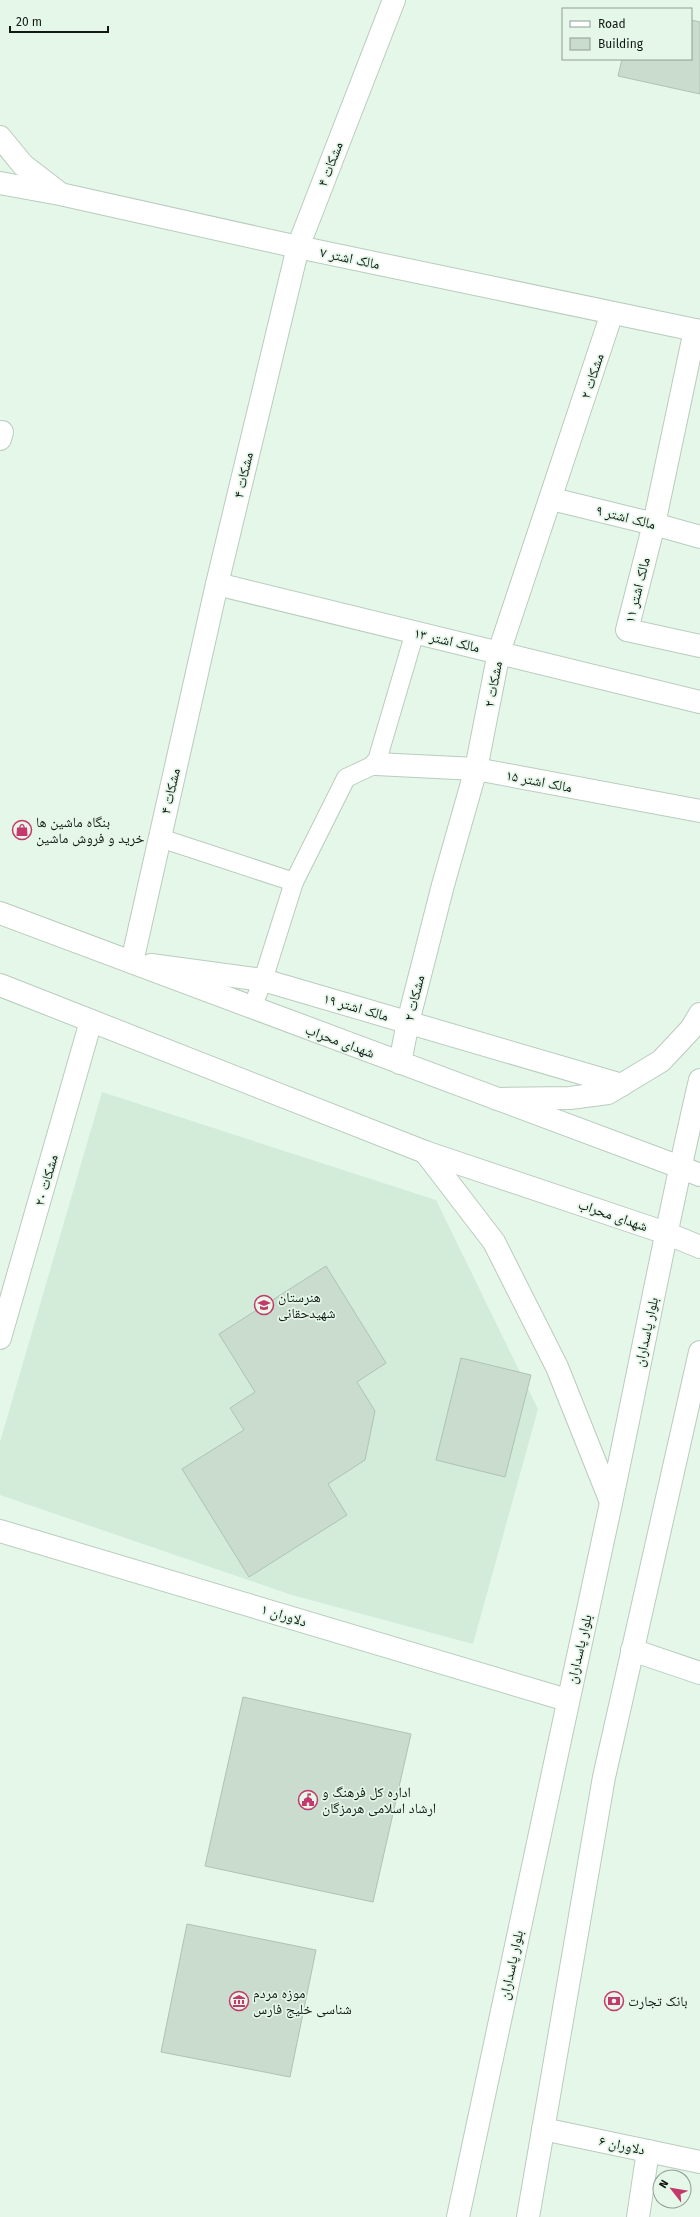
<svg xmlns="http://www.w3.org/2000/svg" width="700" height="2217" font-family="'Fira Sans','Noto Naskh Arabic',sans-serif">
	<style>
		.built { fill: #d2ecd9 }
		.building { fill: #c9dccd; stroke: #afc2b4 }
		.lines { fill: none; stroke-linecap: round; stroke-linejoin: round }
		.service-casing { stroke: #b9ccbe; stroke-width: 20 }
		.minor-casing { stroke: #b9ccbe; stroke-width: 24 }
		.tertiary-casing { stroke: #b9ccbe; stroke-width: 24 }
		.secondary-casing { stroke: #b9ccbe; stroke-width: 24 }
		.primary-casing { stroke: #b9ccbe; stroke-width: 24 }
		.service { stroke: #fff; stroke-width: 18 }
		.minor { stroke: #fff; stroke-width: 22 }
		.tertiary { stroke: #fff; stroke-width: 22 }
		.secondary { stroke: #fff; stroke-width: 22 }
		.primary { stroke: #fff; stroke-width: 22 }
		.labels { text-anchor: middle; stroke-width: 3.5; stroke-linejoin: round; paint-order: stroke }
		.street-label { font-size: 14px; fill: #121914; stroke: #e4f7e9 }
		.poi-label { font-size: 14px; fill: #121914; stroke: #e4f7e9; text-anchor: start }
	</style>
	<rect width="100%" height="100%" fill="#e4f7e9"/>
	<!-- built -->
	<path class="built" d="M102 1092 436 1200 538 1409 473 1644 292 1595 0 1495V1442Z"/>
	<!-- building -->
	<g class="building">
		<path d="M691 20 700 22V94L618 76 622 59H691Z"/>
		<path d="M326 1266 386 1363 357 1382 375 1411 365 1460 328 1484 347 1515 249 1577 182 1469 244 1430 230 1408 255 1392 219 1334Z"/>
		<path d="M461 1358 531 1375 505 1477 436 1460Z"/>
		<path d="M243 1697 411 1734 373 1902 205 1866Z"/>
		<path d="M187 1924 316 1950 290 2077 161 2052Z"/>
	</g>
	<g class="lines">
		<!-- service casing -->
		<g class="service-casing">
			<g id="service">
				<path d="M160 838 294 882"/>
				<path d="M252 1008 263 980 294 882 346 778 376 764 415 632"/>
			</g>
		</g>
		<!-- minor casing -->
		<g class="minor-casing">
			<g id="minor">
				<path d="M0 137 23 165 58 192"/>
				<path d="M0 183 60 194 298 247 700 331"/>
				<path d="M695 330 654 524 627 630 700 646"/>
				<path d="M0 439 2 432"/>
				<path d="M552 499 654 524 700 537"/>
				<path d="M217 584 700 702"/>
				<path d="M376 764 476 769 700 811"/>
				<path d="M151 965 263 980 622 1085"/>
				<path d="M400 1063 408 1022 443 885 476 769 499 652 612 313"/>
				<path d="M0 1338 91 1021"/>
				<path d="M0 1531 567 1700"/>
				<path d="M632 1650 700 1673"/>
				<path d="M543 2129 700 2162"/>
				<path d="M638 2217 648 2151"/>
			</g>
		</g>
		<!-- tertiary casing -->
		<g class="tertiary-casing">
			<path id="tertiary" d="M132 962 217 584 298 247 394 0"/>
		</g>
		<!-- secondary casing -->
		<g class="secondary-casing">
			<g id="secondary">
				<path d="M0 913 680 1167"/>
				<path d="M0 985 425 1152 666 1233"/>
			</g>
		</g>
		<!-- primary casing -->
		<g class="primary-casing">
			<g id="primary">
				<path d="M497 1099 570 1098 608 1093 661 1061 691 1029 700 1014"/>
				<path d="M425 1152 494 1242 557 1367 611 1502"/>
				<path d="M680 1167 700 1175"/>
				<path d="M666 1233 700 1247"/>
				<path d="M458 2217C508 1979 560 1741 611 1503 641 1362 667 1221 700 1080"/>
				<path d="M528 2217 604 1777 700 1352"/>
			</g>
		</g>
		<!-- service -->
		<use href="#service" class="service"/>
		<!-- minor -->
		<use href="#minor" class="minor"/>
		<!-- tertiary -->
		<use href="#tertiary" class="tertiary"/>
		<!-- secondary -->
		<use href="#secondary" class="secondary"/>
		<!-- primary -->
		<use href="#primary" class="primary"/>
	</g>
	<!-- icons -->
	<defs>
		<g id="shop-ring" transform="scale(1)"><circle r="9.5" fill="#e4f7e9" stroke="#c4386b" stroke-width="1.5"/><path d="M-5-2.5h2.3a2.7 3.5 0 0 1 5.4 0H5L5.5 6h-11ZM-1.5-2.5h3a1.5 2.3 0 0 0-3 0Z" fill="#c4386b"/></g>
		<g id="school-ring" transform="scale(1)"><circle r="9.5" fill="#e4f7e9" stroke="#c4386b" stroke-width="1.5"/><path d="M0-5L7-2L0 1L-7-2ZM-4 1L0 2.5L4 1V4Q0 6-4 4Z" fill="#c4386b"/></g>
		<g id="civic-ring" transform="scale(1)"><circle r="9.5" fill="#e4f7e9" stroke="#c4386b" stroke-width="1.5"/><path d="M-.6-6.5H3V-4.5H.6V-3L4-1V1h2V6H-6V1h2V-1L-.6-3ZM-1.2 2.5V6h2.4V2.5Z" fill="#c4386b"/></g>
		<g id="museum-ring" transform="scale(1)"><circle r="9.5" fill="#e4f7e9" stroke="#c4386b" stroke-width="1.5"/><path d="M0-6L6-3V-2H-6V-3ZM-5-1h2V3h-2ZM-1-1h2V3h-2ZM3-1h2V3H3ZM-6 4H6V6H-6Z" fill="#c4386b"/></g>
		<g id="bank-ring" transform="scale(1)"><circle r="9.5" fill="#e4f7e9" stroke="#c4386b" stroke-width="1.5"/><path d="M-6-4H6V4H-6ZM0-2.3a2.3 2.3 0 1 0 0 4.6a2.3 2.3 0 1 0 0-4.6Z" fill="#c4386b"/></g>
	</defs>
	<g fill-rule="evenodd">
		<use href="#shop-ring" x="22" y="830"/>
		<use href="#school-ring" x="264" y="1305"/>
		<use href="#civic-ring" x="308" y="1800"/>
		<use href="#museum-ring" x="239" y="2001"/>
		<use href="#bank-ring" x="614" y="2001"/>
	</g>
	<g class="labels">
		<!-- street labels -->
		<g class="street-label">
			<text transform="translate(330 164) rotate(-69)" y="5">مشکات ۴</text>
			<text transform="translate(350 258) rotate(12)" y="5">مالک اشتر ۷</text>
			<text transform="translate(592 376) rotate(-72)" y="5">مشکات ۲</text>
			<text transform="translate(243 475) rotate(-77)" y="5">مشکات ۴</text>
			<text transform="translate(626 517) rotate(14)" y="5">مالک اشتر ۹</text>
			<text transform="translate(637 590) rotate(-76)" y="5">مالک اشتر ۱۱</text>
			<text transform="translate(447 640) rotate(13)" y="5">مالک اشتر ۱۳</text>
			<text transform="translate(493 684) rotate(-79)" y="5">مشکات ۲</text>
			<text transform="translate(539 781) rotate(11)" y="5">مالک اشتر ۱۵</text>
			<text transform="translate(170 791) rotate(-77)" y="5">مشکات ۴</text>
			<text transform="translate(414 998) rotate(-76)" y="5">مشکات ۲</text>
			<text transform="translate(356 1007) rotate(16)" y="5">مالک اشتر ۱۹</text>
			<text transform="translate(340 1041) rotate(20)" y="5">شهدای محراب</text>
			<text transform="translate(46 1180) rotate(-74)" y="5">مشکات ۲۰</text>
			<text transform="translate(613 1215) rotate(19)" y="5">شهدای محراب</text>
			<text transform="translate(646 1332) rotate(-78)" y="5">بلوار پاسداران</text>
			<text transform="translate(284 1615) rotate(17)" y="5">دلاوران ۱</text>
			<text transform="translate(579 1649) rotate(-77)" y="5">بلوار پاسداران</text>
			<text transform="translate(511 1965) rotate(-78)" y="5">بلوار پاسداران</text>
			<text transform="translate(622 2145) rotate(12)" y="5">دلاوران ۶</text>
		</g>
		<!-- poi labels -->
		<g class="poi-label">
			<text x="36" y="827">بنگاه ماشین ها<tspan x="36" dy="16">خرید و فروش ماشین</tspan></text>
			<text x="278" y="1302">هنرستان<tspan x="278" dy="16">شهیدحقانی</tspan></text>
			<text x="322" y="1797">اداره کل فرهنگ و<tspan x="322" dy="16">ارشاد اسلامی هرمزگان</tspan></text>
			<text x="253" y="1998">موزه مردم<tspan x="253" dy="16">شناسی خلیج فارس</tspan></text>
			<text x="628" y="2006">بانک تجارت</text>
		</g>
	</g>
	<!-- legend -->
	<rect x="562" y="8" width="130" height="52" fill="#e4f7e9" stroke="#909e94"/>
	<rect x="570" y="21" width="20" height="6" fill="#ffffff" stroke="#909e94"/>
	<text x="598" y="28" font-size="12" fill="#121914">Road</text>
	<rect x="570" y="38" width="20" height="12" fill="#c9dccd" stroke="#909e94"/>
	<text x="598" y="48" font-size="12" fill="#121914">Building</text>
	<!-- north arrow -->
	<g transform="translate(672 2189) rotate(301)"><circle r="19" fill="#e4f7e9" stroke="#909e94"/>
	<path d="M0-3L7 15L0 10L-7 15Z" fill="#c4386b"/>
	<text y="-6" font-size="11" font-weight="bold" text-anchor="middle" fill="#121914">N</text>
	</g>
	<!-- scale -->
	<path d="M10 26v6h98v-6" fill="none" stroke="#121914" stroke-width="2"/>
	<text x="16" y="26" font-size="12" fill="#121914" stroke="#e4f7e9" stroke-width="3" paint-order="stroke">20 m</text>
</svg>
